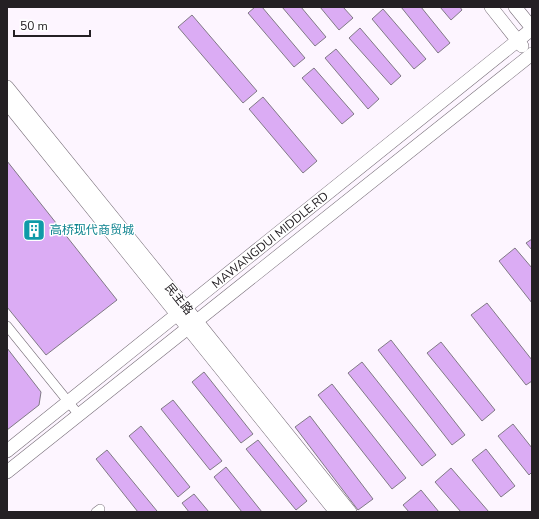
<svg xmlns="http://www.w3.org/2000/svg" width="539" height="519" font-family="'Nunito Sans','Noto Sans SC',sans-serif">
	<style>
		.building { fill: #dbacf4; stroke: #817a86 }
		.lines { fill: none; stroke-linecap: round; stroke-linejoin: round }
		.street-casing { stroke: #776e78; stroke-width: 10 }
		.secondary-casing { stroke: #776e78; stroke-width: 14 }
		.street { stroke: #fff; stroke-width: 9 }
		.secondary { stroke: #fff; stroke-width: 13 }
		.labels { text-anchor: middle; stroke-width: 3; stroke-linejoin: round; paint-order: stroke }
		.culture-label { font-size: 12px; fill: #0d838f; stroke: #fff; text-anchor: start }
		.street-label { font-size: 12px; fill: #242024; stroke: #fff }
	</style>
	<rect width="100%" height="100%" fill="#fdf5ff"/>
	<!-- building -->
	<g class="building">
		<path d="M255 7H262L305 58 294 67 248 13Z"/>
		<path d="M282 7H301L326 37 315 46Z"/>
		<path d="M320 7H343L353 18 339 30Z"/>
		<path d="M401 7H421L450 43 438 53Z"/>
		<path d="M440 7H460L462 10 451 20Z"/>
		<path d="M383 9 426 59 414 69 372 19Z"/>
		<path d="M192 15 257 91 243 103 178 27Z"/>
		<path d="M360 28 401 76 391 85 349 38Z"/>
		<path d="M336 49 379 99 368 109 325 58Z"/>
		<path d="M314 68 354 114 342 124 302 78Z"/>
		<path d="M263 97 317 161 303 173 249 109Z"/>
		<path d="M7 161 117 300 46 355 7 307Z"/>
		<path d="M532 239V250L526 243Z"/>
		<path d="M515 248 532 268V303L499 261Z"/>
		<path d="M487 303 532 360V381L526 385 471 315Z"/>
		<path d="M391 340 465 435 452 445 378 350Z"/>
		<path d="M441 342 495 410 482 421 427 353Z"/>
		<path d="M7 348 41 392 39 405 7 430Z"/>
		<path d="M362 362 436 455 422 466 348 373Z"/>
		<path d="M204 372 253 434 241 443 192 382Z"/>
		<path d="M332 384 406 478 392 489 318 395Z"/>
		<path d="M173 400 222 461 210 470 161 409Z"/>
		<path d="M310 416 373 499 358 510 295 427Z"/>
		<path d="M513 424 532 448V472L529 475 498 436Z"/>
		<path d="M141 426 190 487 178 497 129 436Z"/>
		<path d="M258 440 307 501 296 510 246 449Z"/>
		<path d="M486 449 515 486 501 497 472 460Z"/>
		<path d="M107 450 157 511 155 512H138L96 459Z"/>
		<path d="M226 467 262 512H242L214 477Z"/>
		<path d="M451 468 489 512H461L435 482Z"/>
		<path d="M421 490 439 512H409L403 505Z"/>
		<path d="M194 494 209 512H189L182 503Z"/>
	</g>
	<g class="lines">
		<!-- street casing -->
		<g class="street-casing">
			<g id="street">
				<path d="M7 326 79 415"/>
				<path d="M96 512 100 509"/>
			</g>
		</g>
		<!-- secondary casing -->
		<g class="secondary-casing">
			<g id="secondary">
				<path d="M491 7 522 46"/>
				<path d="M515 7 532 28"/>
				<path d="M7 87 186 308 350 512"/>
				<path d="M7 103 336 512"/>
				<path d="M7 451 532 29"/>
				<path d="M7 472 532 54"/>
			</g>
		</g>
		<!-- street -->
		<use href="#street" class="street"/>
		<!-- secondary -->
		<use href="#secondary" class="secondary"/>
	</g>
	<!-- icons -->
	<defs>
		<g id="building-square" transform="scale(1.15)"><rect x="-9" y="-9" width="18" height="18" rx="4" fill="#0f9aa8" stroke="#fff"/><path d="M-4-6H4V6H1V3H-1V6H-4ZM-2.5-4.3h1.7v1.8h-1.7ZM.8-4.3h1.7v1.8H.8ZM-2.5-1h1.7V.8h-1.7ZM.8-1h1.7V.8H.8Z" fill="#fff"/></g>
	</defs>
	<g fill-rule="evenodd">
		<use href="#building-square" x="34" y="230"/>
	</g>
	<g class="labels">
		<!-- culture labels -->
		<g class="culture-label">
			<text x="50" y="234">高桥现代商贸城</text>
		</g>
		<!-- street labels -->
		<g class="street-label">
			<text transform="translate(270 240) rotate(-39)" y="4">MAWANGDUI MIDDLE.RD</text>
			<text transform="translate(179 299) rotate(51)" y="4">民主路</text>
		</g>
	</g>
	<!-- border -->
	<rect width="539" height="519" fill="none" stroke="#242024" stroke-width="16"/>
	<!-- scale -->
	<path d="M14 30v6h76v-6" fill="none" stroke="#242024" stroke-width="2"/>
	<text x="20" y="30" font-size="12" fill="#242024" stroke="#ffffff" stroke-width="3" paint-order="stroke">50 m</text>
</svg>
